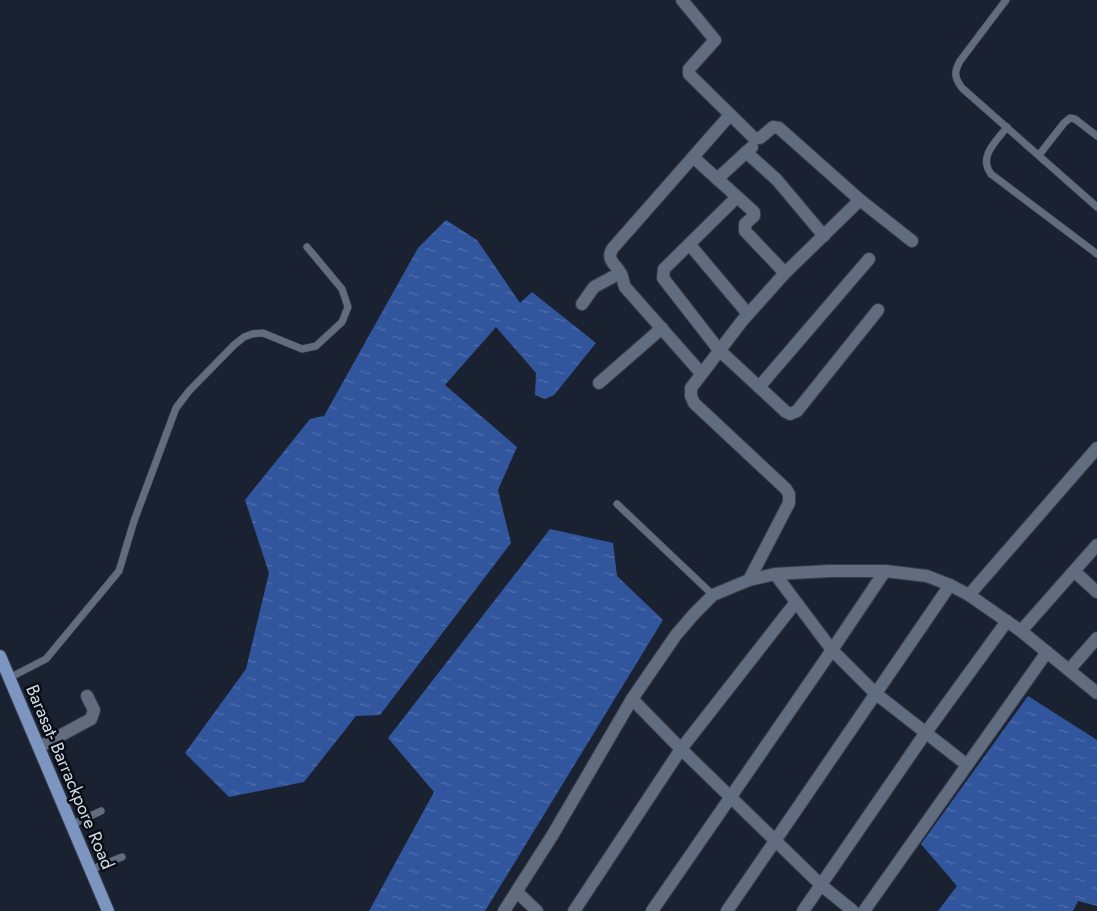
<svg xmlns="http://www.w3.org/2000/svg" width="1097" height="911" font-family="Jost,sans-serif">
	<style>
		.water { fill: url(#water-ripples) }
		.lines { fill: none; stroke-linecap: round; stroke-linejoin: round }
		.service-casing { stroke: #373d4a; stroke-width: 8 }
		.minor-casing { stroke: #373d4a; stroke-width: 14 }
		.primary-casing { stroke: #373d4a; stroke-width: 14 }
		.service { stroke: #616c7f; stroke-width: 7 }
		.minor { stroke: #616c7f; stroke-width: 12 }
		.primary { stroke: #7d95c1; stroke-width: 12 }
		.labels { text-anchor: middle; stroke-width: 5; stroke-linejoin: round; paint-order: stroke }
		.street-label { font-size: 18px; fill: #d5dbe6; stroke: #080c13 }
	</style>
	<defs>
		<pattern id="water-ripples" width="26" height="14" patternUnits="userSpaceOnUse" patternTransform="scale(1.25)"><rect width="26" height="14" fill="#32569e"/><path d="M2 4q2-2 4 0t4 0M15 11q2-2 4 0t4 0" fill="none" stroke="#4f6eac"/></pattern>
	</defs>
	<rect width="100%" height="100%" fill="#1a2232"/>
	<!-- water -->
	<g class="water">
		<path d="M446 220 477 240 520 303 532 292 596 343 554 395 545 399 535 395 536 373 496 327 445 385 517 447 498 490 511 543 380 715 356 716 304 782 229 797 185 753 246 669 269 573 245 500 310 419 324 416 418 248Z"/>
		<path d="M550 529 613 543 617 576 663 620 485 911H369L434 792 388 738Z"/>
		<path d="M1028 696 1097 740V906L1078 901 1073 911H938L957 886 921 844Z"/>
	</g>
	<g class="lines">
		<!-- service casing -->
		<g class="service-casing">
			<g id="service">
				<path d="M1006 0 960 61C954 72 954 77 962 88L1097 207"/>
				<path d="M1007 127C996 142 978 156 991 174L1097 254"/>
				<path d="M1039 155 1064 123 1070 118 1075 119 1097 136"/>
				<path d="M617 504 713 595"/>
				<path d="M9 678 46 659 119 571 134 521 176 408 189 391 234 345 244 337 252 334 263 333 302 349 316 346 342 322 348 307 342 289 307 247"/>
				<path d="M71 825 101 811"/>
				<path d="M90 870 122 857"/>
			</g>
		</g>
		<!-- minor casing -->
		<g class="minor-casing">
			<g id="minor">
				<path d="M682 0 715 40 689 69V74L754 138H760L773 127 779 128 860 200"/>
				<path d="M746 152 777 180 824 236"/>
				<path d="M693 157 754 212V216L745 224V231L785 273"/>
				<path d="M717 179 752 147"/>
				<path d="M737 197 664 269 663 278 719 350 786 412 790 414 797 411 878 310"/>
				<path d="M690 245 748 314"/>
				<path d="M582 304 594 287 620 273"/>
				<path d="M701 373 625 287C623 282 623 278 621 274 616 264 605 260 613 248L730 115"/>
				<path d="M599 383 662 328"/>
				<path d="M759 387 869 259"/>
				<path d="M1074 571 1097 592"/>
				<path d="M775 574 832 650 885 571"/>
				<path d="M749 580 789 503V494L786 489 694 403 691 396V388L742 321 785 273 860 200 912 241"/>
				<path d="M969 595 1097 448"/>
				<path d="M1021 631 1097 545"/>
				<path d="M1069 670 1097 638"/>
				<path d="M632 699 681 749 796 602"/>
				<path d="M39 747 91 719 94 710 87 696"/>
				<path d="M517 892 537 911"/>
				<path d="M504 911 552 836 632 699 676 635 694 614 713 595 749 580 775 574 829 571H885L927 576 950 585 969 595 1021 631 1097 693"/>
				<path d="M574 911 681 749 821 885 853 911"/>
				<path d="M652 911 832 650 875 693 967 765"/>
				<path d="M727 911 950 585"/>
				<path d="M803 911 922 738 1007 621"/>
				<path d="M864 911 1047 652"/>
			</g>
		</g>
		<!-- primary casing -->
		<g class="primary-casing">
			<path id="primary" d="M0 656 108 911"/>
		</g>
		<!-- service -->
		<use href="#service" class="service"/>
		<!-- minor -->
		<use href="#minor" class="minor"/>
		<!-- primary -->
		<use href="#primary" class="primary"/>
	</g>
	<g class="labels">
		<!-- street labels -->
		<g class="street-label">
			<text transform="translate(70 777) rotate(67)" y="6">Barasat- Barrackpore Road</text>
		</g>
	</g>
</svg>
